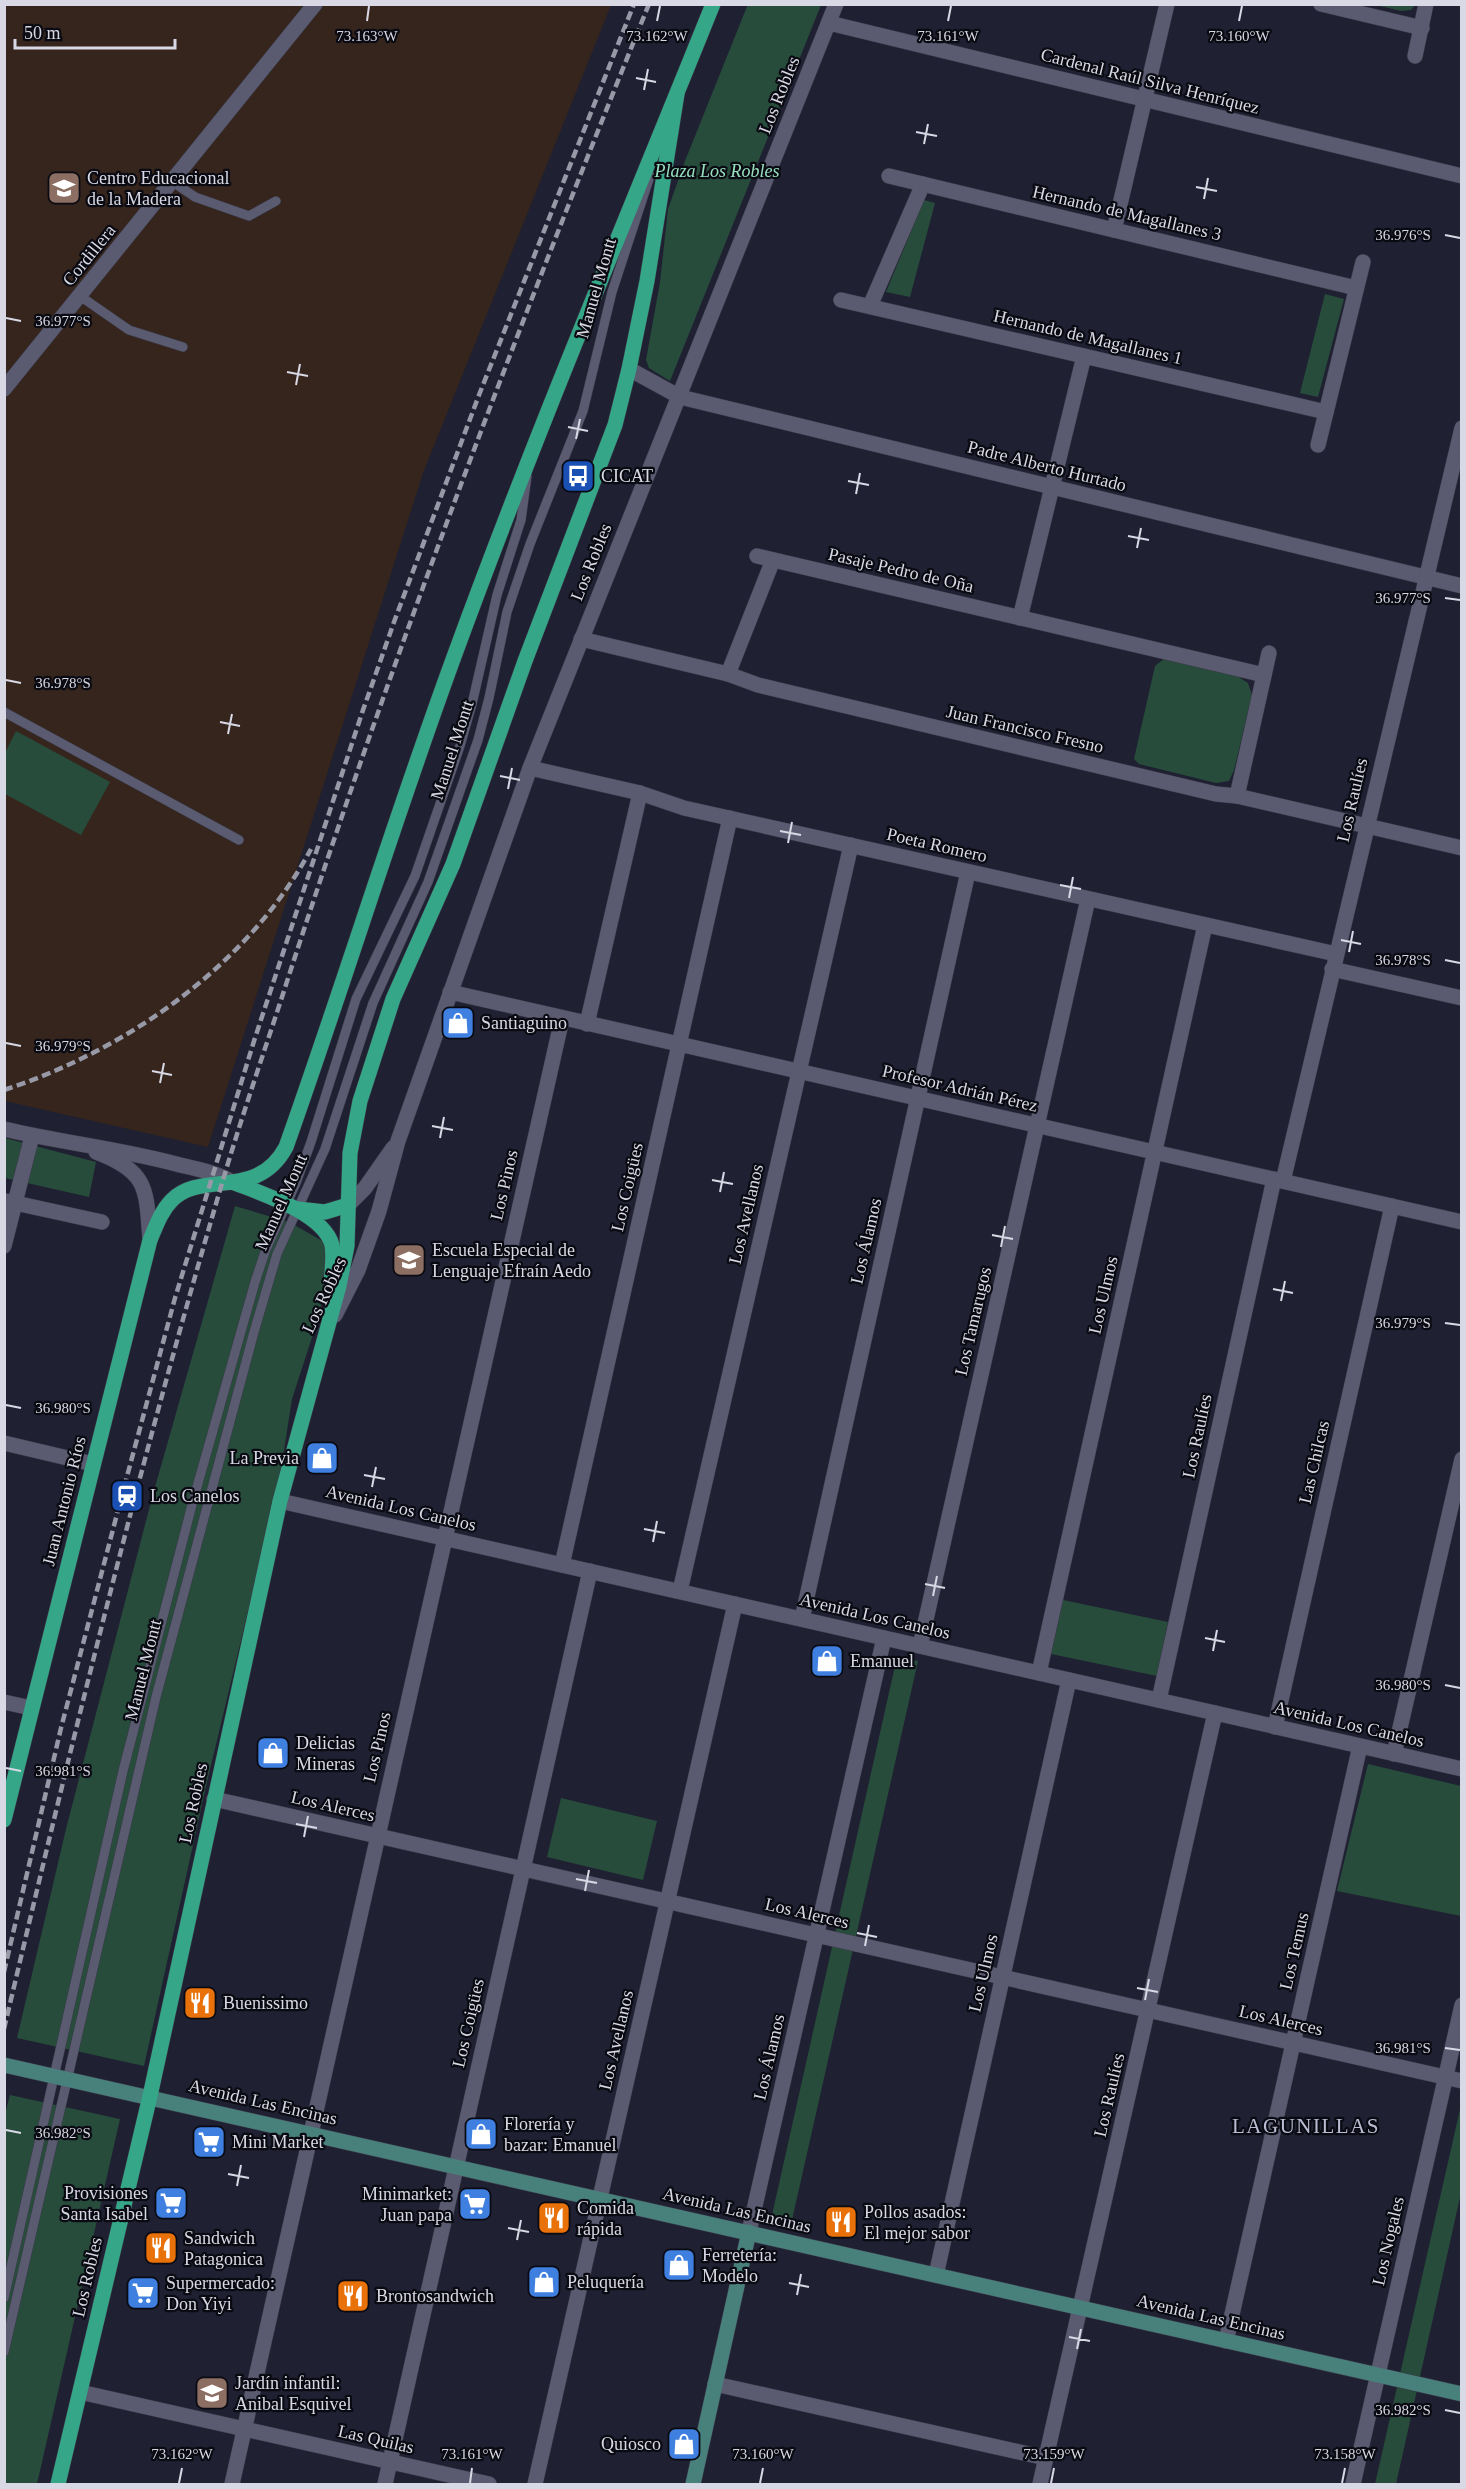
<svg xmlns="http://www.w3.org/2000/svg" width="1466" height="2489" font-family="'Times New Roman',serif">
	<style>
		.industrial { fill: #36251c }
		.green { fill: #274c3b }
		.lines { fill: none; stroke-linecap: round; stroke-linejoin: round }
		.lane-casing { stroke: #3b3b4a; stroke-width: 10 }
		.street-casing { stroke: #3b3b4a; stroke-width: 16 }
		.secondary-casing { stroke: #3b3b4a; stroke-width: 16 }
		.primary-casing { stroke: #3b3b4a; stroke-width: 16 }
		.lane { stroke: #5a5b70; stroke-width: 9 }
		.street { stroke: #5a5b70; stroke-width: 15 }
		.secondary { stroke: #48807c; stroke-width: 15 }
		.primary { stroke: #35a687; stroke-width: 15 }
		.rail { stroke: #9899a7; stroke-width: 4.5; stroke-dasharray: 9 4.5; stroke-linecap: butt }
		.ticks { fill: none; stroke: #d8d9e5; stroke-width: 2 }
		.labels { text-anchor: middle; stroke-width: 4.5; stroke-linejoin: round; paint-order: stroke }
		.street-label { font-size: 18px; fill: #d8d9e5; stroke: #0a0a12 }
		.park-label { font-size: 18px; font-style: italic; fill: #97e0bd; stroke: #0a0a12 }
		.poi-label { font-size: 18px; fill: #d8d9e5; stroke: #0a0a12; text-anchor: start }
		.quarter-label { font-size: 21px; letter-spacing: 1.5px; fill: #bcbdd5; stroke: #0a0a12 }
		.ticks-label { font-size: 15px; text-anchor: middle; fill: #d8d9e5; stroke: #0a0a12; stroke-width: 4.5; stroke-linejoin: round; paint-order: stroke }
	</style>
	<rect width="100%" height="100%" fill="#1f2032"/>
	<!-- industrial -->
	<path class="industrial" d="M5 5H611L423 473 208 1147 5 1101Z"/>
	<!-- green -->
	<g class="green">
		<path d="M748 4 821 5 670 381 649 368 646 360 660 282 668 209 685 161Z"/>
		<path d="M1376 5 1415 4V5L1411 10 1401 11Z"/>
		<path d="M924 200 935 203 910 297 886 292Z"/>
		<path d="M1325 294 1344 299 1318 397 1300 393Z"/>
		<path d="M1165 658 1237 676 1248 683 1252 695 1234 770 1229 781 1216 783 1139 764 1134 759 1155 666Z"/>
		<path d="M16 731 110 782 81 835 5 794V753Z"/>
		<path d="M5 1138 96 1162 89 1197 5 1178Z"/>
		<path d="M235 1206 289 1222 326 1243 331 1266 317 1322 292 1399 279 1482 207 1782 144 2066 17 2038 66 1829 153 1494Z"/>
		<path d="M1063 1600 1168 1622 1157 1676 1051 1654Z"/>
		<path d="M897 1657 918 1661 792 2220 772 2215Z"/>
		<path d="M1368 1764 1461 1786V1916L1337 1891Z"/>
		<path d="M561 1798 657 1821 643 1880 547 1857Z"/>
		<path d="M10 2095 120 2119 37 2484H5L4 2118Z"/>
		<path d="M1461 2105V2193L1396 2484H1375Z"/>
	</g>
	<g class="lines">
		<!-- lane casing -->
		<g class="lane-casing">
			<g id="lane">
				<path d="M173 182 195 197 249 216 276 201"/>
				<path d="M80 296 129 330 183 347"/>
				<path d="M4 712 239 840"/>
				<path d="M4 2298 123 1771 193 1501 255 1282 265 1252 296 1183 311 1142 356 999 415 876 460 746 472 704 497 595 521 520 527 476"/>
				<path d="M4 2352 156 1697 254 1332 277 1254 325 1149 373 1003 428 882 478 740 489 698 507 612 530 544 583 411 612 292 650 176"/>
			</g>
		</g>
		<!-- street casing -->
		<g class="street-casing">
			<g id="street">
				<path d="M1321 4 1422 28"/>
				<path d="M829 23 1462 176"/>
				<path d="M1415 56 1426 4"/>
				<path d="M889 176 1356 288"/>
				<path d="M1114 230 1167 4"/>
				<path d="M841 300 1326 412"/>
				<path d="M870 306 923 184"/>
				<path d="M629 369 680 397 1462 586"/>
				<path d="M4 389 315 4"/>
				<path d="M1318 445 1363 262"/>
				<path d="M757 556 1264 675"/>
				<path d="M1020 618 1084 356"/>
				<path d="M581 639 728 674 758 685 1216 794 1237 796 1462 848"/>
				<path d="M728 674 773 560"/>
				<path d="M530 768 640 793 684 808 1336 954"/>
				<path d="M1237 796 1269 653"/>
				<path d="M1332 969 1462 998"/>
				<path d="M450 992 1462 1222"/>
				<path d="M587 1024 640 793"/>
				<path d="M4 1129C63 1143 122 1149 180 1165 198 1169 217 1173 232 1182"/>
				<path d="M96 1152C149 1172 146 1189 150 1240"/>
				<path d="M1283 1181 1462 428"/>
				<path d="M6 1201 102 1222"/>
				<path d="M348 1205 365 1188 393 1148"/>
				<path d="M4 1246 32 1136"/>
				<path d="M335 1315 358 1270 379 1211 398 1141 530 768 836 4"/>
				<path d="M4 1443 93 1464"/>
				<path d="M280 1501 1462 1769"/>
				<path d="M562 1565 730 818"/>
				<path d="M680 1591 851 845"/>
				<path d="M802 1619 968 872"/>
				<path d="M920 1646 1088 899"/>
				<path d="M1039 1673 1205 925"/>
				<path d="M1159 1700 1274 1179"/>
				<path d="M4 1702 31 1708"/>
				<path d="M1275 1727 1392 1206"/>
				<path d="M1394 1754 1462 1459"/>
				<path d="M214 1799 1462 2081"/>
				<path d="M749 2232 884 1638"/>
				<path d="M936 2275 1069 1680"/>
				<path d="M1226 2341 1360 1746"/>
				<path d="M715 2384 1046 2458"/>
				<path d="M80 2392 489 2484"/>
				<path d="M232 2484 562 1019"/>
				<path d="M385 2484 590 1571"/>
				<path d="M535 2484 735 1604"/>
				<path d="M1040 2484 1215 1713"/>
				<path d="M1353 2484 1462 2005"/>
			</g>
		</g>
		<!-- secondary casing -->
		<g class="secondary-casing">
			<g id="secondary">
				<path d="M4 2065 1462 2394"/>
				<path d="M693 2484 749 2232"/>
			</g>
		</g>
		<!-- primary casing -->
		<g class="primary-casing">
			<g id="primary">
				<path d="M232 1182C260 1193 324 1213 332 1245 334 1257 332 1271 331 1283"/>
				<path d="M298 1209 325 1212 348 1205"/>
				<path d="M4 1820 150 1240C156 1226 161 1211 172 1200 202 1170 257 1201 286 1147 344 984 395 817 455 654 535 435 626 220 713 4"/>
				<path d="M58 2484 150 2096 280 1501 339 1286 347 1246 350 1153 360 1101 393 999 453 864 525 661 615 425 629 369 647 281 677 94"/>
			</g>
		</g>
		<!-- lane -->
		<use href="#lane" class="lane"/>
		<!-- street -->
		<use href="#street" class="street"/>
		<!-- secondary -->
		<use href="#secondary" class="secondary"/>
		<!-- primary -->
		<use href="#primary" class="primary"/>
		<!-- rail -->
		<g class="rail">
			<path d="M4 1090C127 1050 249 965 311 849"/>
			<path d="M4 1972 61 1728 122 1495 175 1298 254 1041 362 713 394 622 479 395 634 4"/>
			<path d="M4 2029C71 1745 140 1461 223 1180 241 1119 262 1058 282 997 390 661 516 332 649 4"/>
		</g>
	</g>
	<!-- ticks -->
	<path class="ticks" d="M367 21 369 6M657 21 660 6M948 21 951 6M1239 21 1242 6M636 78 656 82M644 90 648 69M916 132 937 136M924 144 928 124M1196 187 1217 191M1204 199 1208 178M1445 235 1460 238M6 318 21 321M287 372 308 376M296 385 300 364M568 427 588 431M576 439 580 419M848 481 869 485M856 494 860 473M1128 536 1149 540M1137 548 1141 528M1445 598 1460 600M6 680 21 683M220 722 240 726M228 734 232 714M500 776 520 780M508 789 512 768M780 831 801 835M788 843 792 822M1060 885 1081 889M1069 898 1073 877M1341 940 1361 944M1349 952 1353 931M1445 960 1460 963M6 1043 21 1046M152 1071 172 1075M160 1083 164 1063M432 1126 453 1130M440 1138 444 1117M712 1180 733 1184M720 1192 724 1172M992 1235 1013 1239M1001 1247 1005 1226M1273 1289 1293 1293M1281 1301 1285 1281M1445 1323 1460 1325M6 1405 21 1408M364 1475 385 1479M372 1487 376 1467M644 1529 665 1533M653 1542 657 1521M925 1584 945 1588M933 1596 937 1576M1205 1638 1225 1642M1213 1651 1217 1630M1445 1685 1460 1688M6 1768 21 1771M296 1824 317 1828M304 1837 308 1816M576 1879 597 1883M585 1891 589 1870M857 1933 877 1937M865 1946 869 1925M1137 1988 1158 1992M1145 2000 1149 1979M1445 2048 1460 2050M6 2130 21 2133M228 2174 249 2178M237 2186 241 2165M508 2228 529 2232M517 2240 521 2220M789 2283 809 2287M797 2295 801 2274M1069 2337 1090 2341M1077 2349 1081 2329M1445 2410 1460 2413M179 2483 182 2468M470 2483 472 2468M760 2483 763 2468M1051 2483 1054 2468M1342 2483 1345 2468"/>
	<!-- icons -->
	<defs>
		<g id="school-square" transform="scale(1.725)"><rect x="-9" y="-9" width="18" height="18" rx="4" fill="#8d6e63" stroke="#0a0a12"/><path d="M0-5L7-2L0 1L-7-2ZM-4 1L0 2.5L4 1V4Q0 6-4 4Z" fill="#fff"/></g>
		<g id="bus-square" transform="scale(1.725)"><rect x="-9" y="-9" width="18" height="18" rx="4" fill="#1a4fb4" stroke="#0a0a12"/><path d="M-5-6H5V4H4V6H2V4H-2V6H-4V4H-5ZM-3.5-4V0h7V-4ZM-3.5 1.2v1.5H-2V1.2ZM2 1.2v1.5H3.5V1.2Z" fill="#fff"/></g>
		<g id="shop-square" transform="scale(1.725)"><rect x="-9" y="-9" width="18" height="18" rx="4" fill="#3f7fe0" stroke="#0a0a12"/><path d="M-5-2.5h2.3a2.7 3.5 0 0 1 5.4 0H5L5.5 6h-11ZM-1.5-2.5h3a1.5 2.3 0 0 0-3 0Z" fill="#fff"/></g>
		<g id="station-square" transform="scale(1.725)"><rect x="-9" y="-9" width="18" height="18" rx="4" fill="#1a4fb4" stroke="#0a0a12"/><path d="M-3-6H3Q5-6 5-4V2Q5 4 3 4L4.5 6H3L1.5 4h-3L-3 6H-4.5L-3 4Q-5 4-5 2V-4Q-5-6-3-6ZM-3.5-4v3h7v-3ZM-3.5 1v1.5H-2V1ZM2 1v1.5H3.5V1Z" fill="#fff"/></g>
		<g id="restaurant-square" transform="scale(1.725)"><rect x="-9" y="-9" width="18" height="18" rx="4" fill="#e8710a" stroke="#0a0a12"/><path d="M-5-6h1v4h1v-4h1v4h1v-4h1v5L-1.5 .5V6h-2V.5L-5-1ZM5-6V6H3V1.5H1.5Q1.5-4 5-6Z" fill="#fff"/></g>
		<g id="supermarket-square" transform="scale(1.725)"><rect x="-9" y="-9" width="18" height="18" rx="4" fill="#3f7fe0" stroke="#0a0a12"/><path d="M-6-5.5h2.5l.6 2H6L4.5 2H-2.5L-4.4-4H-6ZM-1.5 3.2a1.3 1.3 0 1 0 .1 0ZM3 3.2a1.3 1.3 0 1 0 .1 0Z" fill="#fff"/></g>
	</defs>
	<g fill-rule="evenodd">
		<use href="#school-square" x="64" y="188"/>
		<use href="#bus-square" x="578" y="476"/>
		<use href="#shop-square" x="458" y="1023"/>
		<use href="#school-square" x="409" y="1260"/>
		<use href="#shop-square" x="322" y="1458"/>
		<use href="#station-square" x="127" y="1496"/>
		<use href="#shop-square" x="827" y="1661"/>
		<use href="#shop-square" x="273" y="1753"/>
		<use href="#restaurant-square" x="200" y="2003"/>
		<use href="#shop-square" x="481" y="2134"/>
		<use href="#supermarket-square" x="209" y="2142"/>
		<use href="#supermarket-square" x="171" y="2203"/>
		<use href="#supermarket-square" x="475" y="2204"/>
		<use href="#restaurant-square" x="554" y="2218"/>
		<use href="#restaurant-square" x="841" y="2222"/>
		<use href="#restaurant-square" x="161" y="2248"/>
		<use href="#shop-square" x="679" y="2265"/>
		<use href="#shop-square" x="544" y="2282"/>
		<use href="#supermarket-square" x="143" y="2293"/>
		<use href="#restaurant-square" x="353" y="2296"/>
		<use href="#school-square" x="212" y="2393"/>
		<use href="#shop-square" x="684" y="2444"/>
	</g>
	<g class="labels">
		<!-- street labels -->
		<g class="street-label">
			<text transform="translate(1150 81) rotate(14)" y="6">Cardenal Raúl Silva Henríquez</text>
			<text transform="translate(779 95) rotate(-68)" y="6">Los Robles</text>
			<text transform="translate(1127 213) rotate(13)" y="6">Hernando de Magallanes 3</text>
			<text transform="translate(89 255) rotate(-51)" y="6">Cordillera</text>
			<text transform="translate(596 288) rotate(-74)" y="6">Manuel Montt</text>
			<text transform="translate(1088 337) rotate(13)" y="6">Hernando de Magallanes 1</text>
			<text transform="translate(1047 466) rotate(14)" y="6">Padre Alberto Hurtado</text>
			<text transform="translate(591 562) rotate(-68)" y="6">Los Robles</text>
			<text transform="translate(901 570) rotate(13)" y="6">Pasaje Pedro de Oña</text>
			<text transform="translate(1025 729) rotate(13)" y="6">Juan Francisco Fresno</text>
			<text transform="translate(452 750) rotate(-72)" y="6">Manuel Montt</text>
			<text transform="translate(1352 800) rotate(-77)" y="6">Los Raulíes</text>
			<text transform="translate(937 845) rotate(13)" y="6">Poeta Romero</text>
			<text transform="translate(960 1088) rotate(13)" y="6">Profesor Adrián Pérez</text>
			<text transform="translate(504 1185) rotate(-77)" y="6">Los Pinos</text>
			<text transform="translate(627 1187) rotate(-77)" y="6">Los Coigües</text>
			<text transform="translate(281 1202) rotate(-66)" y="6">Manuel Montt</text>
			<text transform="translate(746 1214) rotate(-77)" y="6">Los Avellanos</text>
			<text transform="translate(866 1241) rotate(-77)" y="6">Los Álamos</text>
			<text transform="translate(324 1295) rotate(-65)" y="6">Los Robles</text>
			<text transform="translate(1103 1295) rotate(-77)" y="6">Los Ulmos</text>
			<text transform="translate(973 1321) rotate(-77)" y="6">Los Tamarugos</text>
			<text transform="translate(1197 1436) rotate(-78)" y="6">Los Raulíes</text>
			<text transform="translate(1314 1462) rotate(-77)" y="6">Las Chilcas</text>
			<text transform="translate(64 1501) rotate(-76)" y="6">Juan Antonio Ríos</text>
			<text transform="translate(401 1508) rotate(13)" y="6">Avenida Los Canelos</text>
			<text transform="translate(875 1616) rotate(13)" y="6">Avenida Los Canelos</text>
			<text transform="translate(143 1670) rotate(-76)" y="6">Manuel Montt</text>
			<text transform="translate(1349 1724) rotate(13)" y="6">Avenida Los Canelos</text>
			<text transform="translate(377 1747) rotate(-77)" y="6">Los Pinos</text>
			<text transform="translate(193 1803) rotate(-78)" y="6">Los Robles</text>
			<text transform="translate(333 1806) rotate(13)" y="6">Los Alerces</text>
			<text transform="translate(807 1913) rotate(13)" y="6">Los Alerces</text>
			<text transform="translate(1294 1951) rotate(-77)" y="6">Los Temus</text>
			<text transform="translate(983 1973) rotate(-77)" y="6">Los Ulmos</text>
			<text transform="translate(1281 2020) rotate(13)" y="6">Los Alerces</text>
			<text transform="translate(468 2023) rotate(-77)" y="6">Los Coigües</text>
			<text transform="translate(616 2040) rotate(-77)" y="6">Los Avellanos</text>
			<text transform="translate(769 2057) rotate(-77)" y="6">Los Álamos</text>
			<text transform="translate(1109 2095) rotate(-77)" y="6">Los Raulíes</text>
			<text transform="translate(263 2102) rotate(13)" y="6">Avenida Las Encinas</text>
			<text transform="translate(737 2210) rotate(13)" y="6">Avenida Las Encinas</text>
			<text transform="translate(1388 2241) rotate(-77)" y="6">Los Nogales</text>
			<text transform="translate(87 2277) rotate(-77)" y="6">Los Robles</text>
			<text transform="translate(1211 2317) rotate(13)" y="6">Avenida Las Encinas</text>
			<text transform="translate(376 2439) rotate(13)" y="6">Las Quilas</text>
		</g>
		<!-- park labels -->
		<g class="park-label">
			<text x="717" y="177">Plaza Los Robles</text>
		</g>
		<!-- poi labels -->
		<g class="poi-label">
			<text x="87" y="184">Centro Educacional<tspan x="87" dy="21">de la Madera</tspan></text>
			<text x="601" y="482">CICAT</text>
			<text x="481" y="1029">Santiaguino</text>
			<text x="432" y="1256">Escuela Especial de<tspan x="432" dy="21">Lenguaje Efraín Aedo</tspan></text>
			<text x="299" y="1464" text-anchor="end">La Previa</text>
			<text x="150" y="1502">Los Canelos</text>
			<text x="850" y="1667">Emanuel</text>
			<text x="296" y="1749">Delicias<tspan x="296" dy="21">Mineras</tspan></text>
			<text x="223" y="2009">Buenissimo</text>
			<text x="504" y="2130">Florería y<tspan x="504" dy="21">bazar: Emanuel</tspan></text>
			<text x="232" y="2148">Mini Market</text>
			<text x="148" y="2199" text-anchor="end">Provisiones<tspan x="148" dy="21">Santa Isabel</tspan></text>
			<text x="452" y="2200" text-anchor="end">Minimarket:<tspan x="452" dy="21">Juan papa</tspan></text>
			<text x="577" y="2214">Comida<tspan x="577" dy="21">rápida</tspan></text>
			<text x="864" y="2218">Pollos asados:<tspan x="864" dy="21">El mejor sabor</tspan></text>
			<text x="184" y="2244">Sandwich<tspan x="184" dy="21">Patagonica</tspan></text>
			<text x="702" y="2261">Ferretería:<tspan x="702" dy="21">Modelo</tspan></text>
			<text x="567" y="2288">Peluquería</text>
			<text x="166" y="2289">Supermercado:<tspan x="166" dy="21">Don Yiyi</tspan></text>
			<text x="376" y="2302">Brontosandwich</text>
			<text x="235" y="2389">Jardín infantil:<tspan x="235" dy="21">Anibal Esquivel</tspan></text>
			<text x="661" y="2450" text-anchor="end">Quiosco</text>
		</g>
		<!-- quarter labels -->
		<g class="quarter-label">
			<text x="1306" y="2133">LAGUNILLAS</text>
		</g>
	</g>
	<g class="ticks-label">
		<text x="367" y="41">73.163°W</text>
		<text x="657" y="41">73.162°W</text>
		<text x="948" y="41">73.161°W</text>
		<text x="1239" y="41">73.160°W</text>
		<text x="1403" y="240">36.976°S</text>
		<text x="63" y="326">36.977°S</text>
		<text x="1403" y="603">36.977°S</text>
		<text x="63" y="688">36.978°S</text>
		<text x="1403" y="965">36.978°S</text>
		<text x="63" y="1051">36.979°S</text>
		<text x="1403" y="1328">36.979°S</text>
		<text x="63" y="1413">36.980°S</text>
		<text x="1403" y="1690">36.980°S</text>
		<text x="63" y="1776">36.981°S</text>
		<text x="1403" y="2053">36.981°S</text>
		<text x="63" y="2138">36.982°S</text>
		<text x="1403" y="2415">36.982°S</text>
		<text x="182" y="2459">73.162°W</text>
		<text x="472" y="2459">73.161°W</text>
		<text x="763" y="2459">73.160°W</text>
		<text x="1054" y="2459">73.159°W</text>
		<text x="1345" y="2459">73.158°W</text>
	</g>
	<!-- border -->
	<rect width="1466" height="2489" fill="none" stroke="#d8d9e5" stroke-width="12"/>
	<!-- scale -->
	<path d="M15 39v9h160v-9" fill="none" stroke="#d8d9e5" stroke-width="3"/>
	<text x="24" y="39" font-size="18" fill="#d8d9e5" stroke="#0a0a12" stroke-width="4.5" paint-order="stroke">50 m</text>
</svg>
